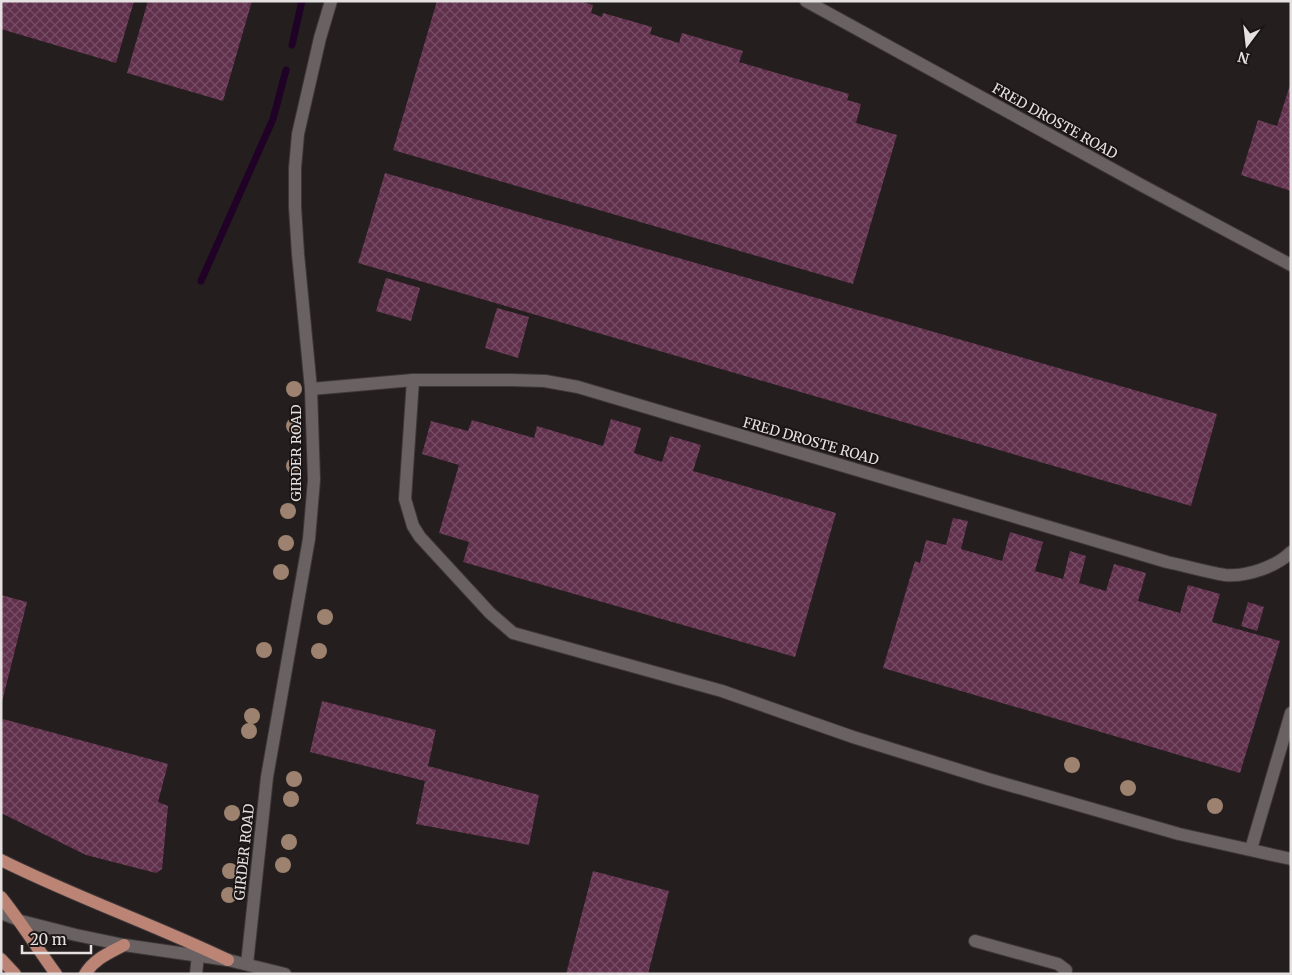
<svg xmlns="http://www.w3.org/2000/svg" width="1292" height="975" font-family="Merriweather,serif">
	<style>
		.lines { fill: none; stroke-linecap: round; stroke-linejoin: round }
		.stream { stroke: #1f0226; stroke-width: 7 }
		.building { fill: url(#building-cross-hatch) }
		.minor-casing { stroke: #3e3839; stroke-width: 14 }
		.major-casing { stroke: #3e3839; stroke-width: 14 }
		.minor { stroke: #6a6262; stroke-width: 12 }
		.major { stroke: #bc8475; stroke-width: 12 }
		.tree { fill: #9c826f }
		.labels { text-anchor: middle; stroke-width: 4; stroke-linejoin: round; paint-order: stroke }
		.street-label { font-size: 14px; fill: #e6e1e1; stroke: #1c1516 }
	</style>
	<defs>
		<pattern id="building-cross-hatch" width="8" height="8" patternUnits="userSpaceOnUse" patternTransform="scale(1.25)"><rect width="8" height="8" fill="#60304c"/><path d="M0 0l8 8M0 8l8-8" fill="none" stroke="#774e66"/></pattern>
	</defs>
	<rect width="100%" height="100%" fill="#251e1f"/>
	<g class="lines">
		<!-- stream -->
		<g class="stream">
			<path d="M292 45 302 1"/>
			<path d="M201 281 273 119 286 70"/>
		</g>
	</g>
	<!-- building -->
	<g class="building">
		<path d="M1 1H134L116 63 1 29Z"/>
		<path d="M148 1H252L223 101 127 73Z"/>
		<path d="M437 1H579L593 5 591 13 602 17 603 13 652 27 650 34 679 43 682 33 743 51 739 62 849 94 847 100 861 104 856 123 897 135 853 284 393 150Z"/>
		<path d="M1290 85H1291V191L1241 175 1258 120 1277 126Z"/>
		<path d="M385 173 1217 414 1191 506 358 263Z"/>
		<path d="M386 278 420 288 411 321 376 311Z"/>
		<path d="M497 308 529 317 518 358 485 348Z"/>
		<path d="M611 419 641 428 634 453 662 462 670 436 701 445 693 471 836 513 795 657 463 562 469 542 439 533 459 465 422 454 431 421 468 431 472 420 534 438 537 426 603 446Z"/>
		<path d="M953 518 968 521 961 549 1002 561 1010 532 1043 542 1035 571 1063 579 1070 551 1086 556 1079 583 1106 591 1114 564 1146 573 1138 601 1180 613 1188 585 1220 594 1212 622 1280 641 1240 773 883 668 915 561 920 563 926 540 946 545Z"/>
		<path d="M1 595 27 602 2 702H1Z"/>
		<path d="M1248 602 1264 607 1257 631 1241 626Z"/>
		<path d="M322 701 436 730 428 766 539 795 529 845 416 824 425 781 310 752Z"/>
		<path d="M3 719 168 764 158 802 168 806 162 869 156 873 86 855 1 813V725Z"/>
		<path d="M593 871 669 891 648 974H566Z"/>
	</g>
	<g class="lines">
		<!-- minor casing -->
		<g class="minor-casing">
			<g id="minor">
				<path d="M806 1 1143 186 1291 265"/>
				<path d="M413 380 405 499 413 526 420 537 490 613 513 633 722 691 853 737 988 779 1179 834 1291 859"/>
				<path d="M311 389 413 380H512L545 381 578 387 1167 562C1186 566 1206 572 1225 575 1246 577 1276 567 1291 552"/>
				<path d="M1251 849 1291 713"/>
				<path d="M1 913 21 921 76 935 124 945 228 960 285 974"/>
				<path d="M975 941 1058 964 1066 970 1065 974"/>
				<path d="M247 964 267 777 309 539 314 480 311 389 298 254 295 207V168L298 134 320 38 331 1"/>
				<path d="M196 974 198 955"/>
			</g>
		</g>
		<!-- major casing -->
		<g class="major-casing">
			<g id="major">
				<path d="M1 860C75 897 153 924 228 960"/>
				<path d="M1 897C21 922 37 948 56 974"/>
				<path d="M1 959 15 974"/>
				<path d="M85 974C94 959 109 953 124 945"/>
			</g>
		</g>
		<!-- minor -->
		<use href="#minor" class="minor"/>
		<!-- major -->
		<use href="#major" class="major"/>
	</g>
	<!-- trees -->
	<g class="tree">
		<circle cx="294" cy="389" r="8"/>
		<circle cx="294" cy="426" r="8"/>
		<circle cx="294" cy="466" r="8"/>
		<circle cx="288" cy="511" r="8"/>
		<circle cx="286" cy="543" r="8"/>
		<circle cx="281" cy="572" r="8"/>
		<circle cx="325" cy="617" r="8"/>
		<circle cx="264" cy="650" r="8"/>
		<circle cx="319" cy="651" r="8"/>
		<circle cx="252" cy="716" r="8"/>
		<circle cx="249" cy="731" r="8"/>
		<circle cx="1072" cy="765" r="8"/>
		<circle cx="294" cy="779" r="8"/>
		<circle cx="1128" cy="788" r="8"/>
		<circle cx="291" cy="799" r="8"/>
		<circle cx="1215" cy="806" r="8"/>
		<circle cx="232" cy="813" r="8"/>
		<circle cx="289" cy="842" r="8"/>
		<circle cx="283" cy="865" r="8"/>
		<circle cx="230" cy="871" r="8"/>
		<circle cx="229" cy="895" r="8"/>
	</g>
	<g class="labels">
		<!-- street labels -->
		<g class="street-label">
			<text transform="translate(1055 121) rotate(29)" y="5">FRED DROSTE ROAD</text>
			<text transform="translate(811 441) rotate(16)" y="5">FRED DROSTE ROAD</text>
			<text transform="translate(296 453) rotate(-90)" y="5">GIRDER ROAD</text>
			<text transform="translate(244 852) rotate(-84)" y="5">GIRDER ROAD</text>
		</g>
	</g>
	<!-- border -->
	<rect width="1292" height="975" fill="none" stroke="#e6e1e1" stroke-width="5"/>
	<!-- north arrow -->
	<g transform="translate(1247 45) rotate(195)" stroke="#1c1516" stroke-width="4" paint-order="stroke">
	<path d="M0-4L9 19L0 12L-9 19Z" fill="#e6e1e1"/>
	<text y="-8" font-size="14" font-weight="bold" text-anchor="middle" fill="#e6e1e1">N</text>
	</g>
	<!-- scale -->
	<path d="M22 945v8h69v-8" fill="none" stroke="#e6e1e1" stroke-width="2.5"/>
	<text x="30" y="945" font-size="15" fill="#e6e1e1" stroke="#1c1516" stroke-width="4" paint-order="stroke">20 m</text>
</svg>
